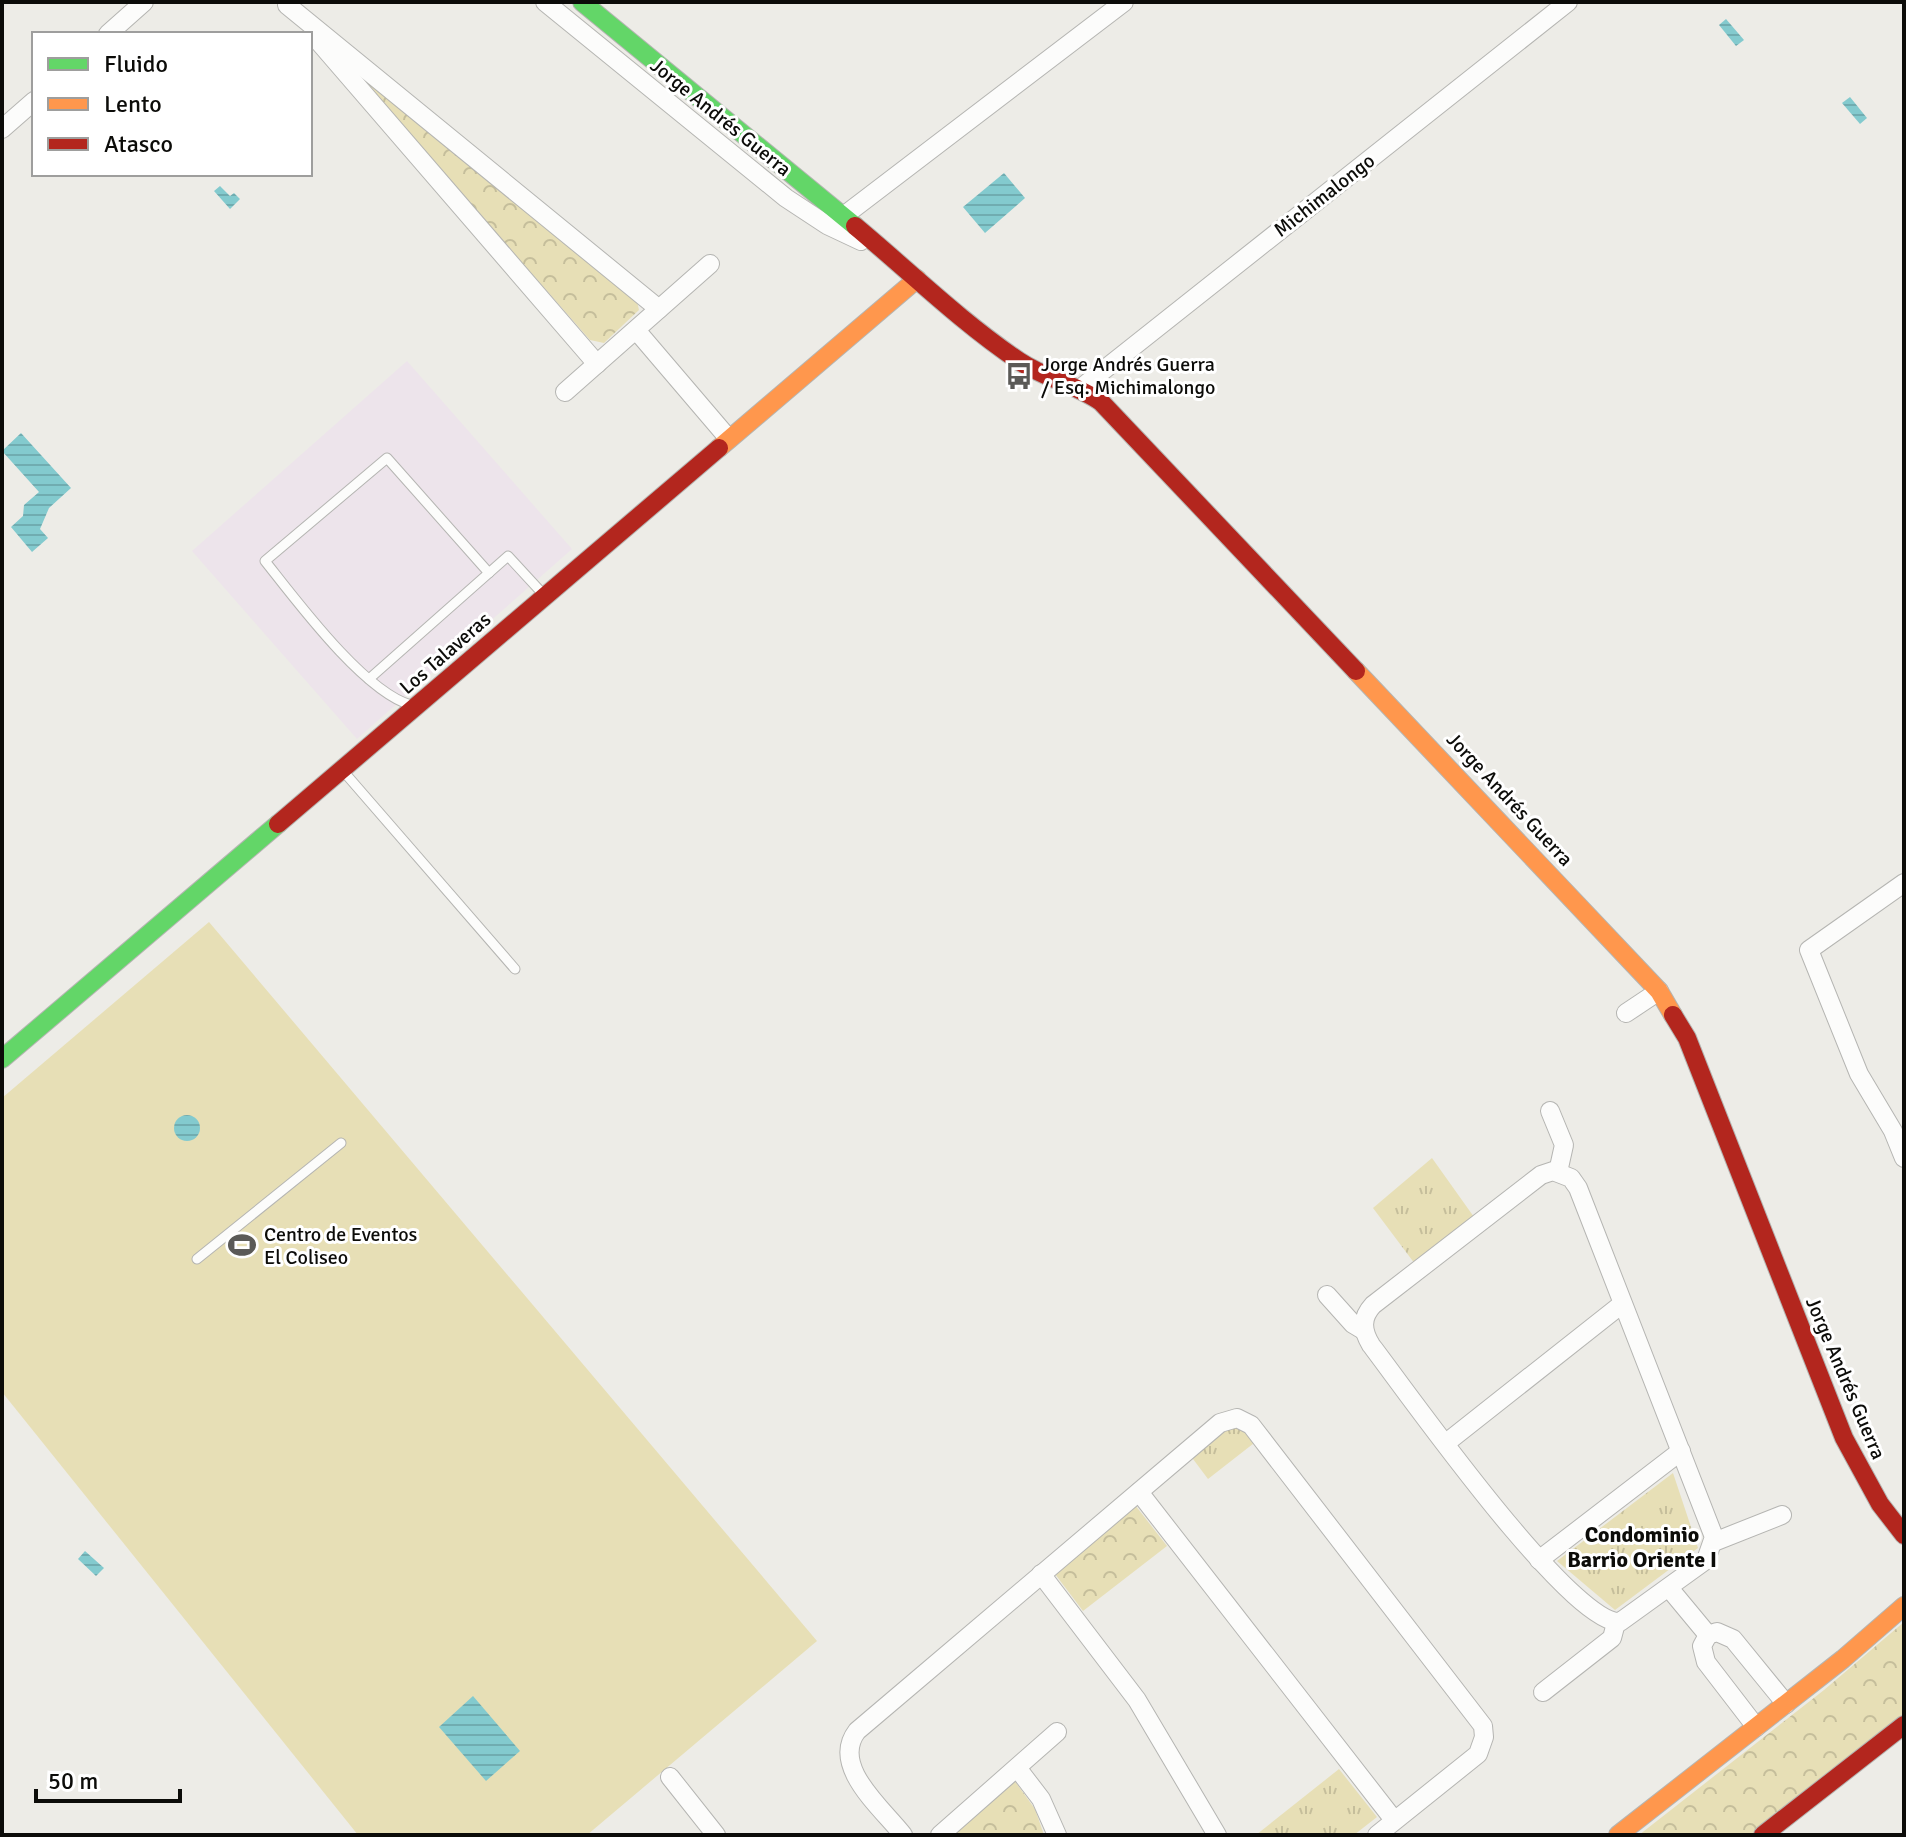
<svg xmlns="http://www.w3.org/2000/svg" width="1906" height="1837" font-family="Signika,sans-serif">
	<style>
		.industrial { fill: #ede4eb }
		.grass { fill: url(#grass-tufts) }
		.park { fill: url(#park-crowns) }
		.pitch { fill: #e7dfb6 }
		.water { fill: url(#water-rules) }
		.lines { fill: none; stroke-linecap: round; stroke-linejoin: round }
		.lane-casing { stroke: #b5b5b2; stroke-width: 11 }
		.street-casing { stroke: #b5b5b2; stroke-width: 20 }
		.fast-casing { stroke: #b5b5b2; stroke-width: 20 }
		.slow-casing { stroke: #b5b5b2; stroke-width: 20 }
		.jam-casing { stroke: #b5b5b2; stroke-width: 20 }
		.lane { stroke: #fcfcfb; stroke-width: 9 }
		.street { stroke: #fcfcfb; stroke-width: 18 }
		.fast { stroke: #63d668; stroke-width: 18 }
		.slow { stroke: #ff974d; stroke-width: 18 }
		.jam { stroke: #b3261e; stroke-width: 18 }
		.labels { text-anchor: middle; stroke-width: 6; stroke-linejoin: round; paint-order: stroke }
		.street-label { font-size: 20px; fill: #0c0c09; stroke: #fff }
		.poi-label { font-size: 20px; fill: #0c0c09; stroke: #fff; text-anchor: start }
		.neighbourhood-label { font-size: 22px; font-weight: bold; fill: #0c0c09; stroke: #fff }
	</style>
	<defs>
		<pattern id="grass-tufts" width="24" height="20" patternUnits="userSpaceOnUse" patternTransform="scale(2)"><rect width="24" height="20" fill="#e7dfb6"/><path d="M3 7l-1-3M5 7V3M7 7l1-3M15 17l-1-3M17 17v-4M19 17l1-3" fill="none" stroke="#c5be9b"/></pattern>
		<pattern id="park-crowns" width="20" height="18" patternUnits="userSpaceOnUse" patternTransform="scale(2)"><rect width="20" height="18" fill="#e7dfb6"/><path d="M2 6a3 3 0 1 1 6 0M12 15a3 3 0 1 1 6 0" fill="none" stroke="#c5be9b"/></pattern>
		<pattern id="water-rules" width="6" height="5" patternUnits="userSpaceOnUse" patternTransform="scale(2)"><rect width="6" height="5" fill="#83cace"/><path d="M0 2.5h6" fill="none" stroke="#70acb0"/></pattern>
	</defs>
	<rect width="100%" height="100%" fill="#edece7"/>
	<!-- industrial -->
	<path class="industrial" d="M407 361 572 549 357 739 192 551Z"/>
	<!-- grass -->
	<g class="grass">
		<path d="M1432 1158 1474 1217 1415 1264 1373 1208Z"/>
		<path d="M1241 1426 1258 1440 1208 1479 1190 1455 1225 1427Z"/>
		<path d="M1673 1473 1698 1548 1615 1610 1557 1561Z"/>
		<path d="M1339 1769 1377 1817 1354 1835H1256Z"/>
	</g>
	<!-- park -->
	<g class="park">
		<path d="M349 66 636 297 639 310 604 343 590 340Z"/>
		<path d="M1135 1505 1167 1546 1083 1611 1052 1570Z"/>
		<path d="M1904 1622V1720L1754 1835H1639L1824 1690Z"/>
		<path d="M1014 1780 1035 1809 1044 1835H949Z"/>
	</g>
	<!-- pitch -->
	<path class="pitch" d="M209 922 817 1641 587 1835H358L2 1392V1098Z"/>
	<!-- water -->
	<g class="water">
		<path d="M1726 19 1744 40 1736 46 1719 25Z"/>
		<path d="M1850 97 1867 118 1860 124 1842 103Z"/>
		<path d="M1004 173 1025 198 985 233 963 207Z"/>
		<path d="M220 186 230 196 234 193 240 199 230 209 214 191Z"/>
		<path d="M21 433 71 488 49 508 40 529 48 538 32 552 11 527 23 516 24 505 39 492 2 451Z"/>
		<circle cx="187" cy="1128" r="13"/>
		<path d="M85 1551 104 1568 96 1576 78 1559Z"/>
		<path d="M473 1696 520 1751 486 1781 439 1727Z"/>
	</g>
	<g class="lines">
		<!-- lane casing -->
		<g class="lane-casing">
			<g id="lane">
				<path d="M369 679 508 556 543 594"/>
				<path d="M411 705C364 692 296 600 265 561L387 458 489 573"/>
				<path d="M344 772 515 969"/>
				<path d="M197 1259 341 1143"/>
			</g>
		</g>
		<!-- street casing -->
		<g class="street-casing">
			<g id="street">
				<path d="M545 2 786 198 827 225 861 241"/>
				<path d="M287 5 659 309"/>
				<path d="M108 34 144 2"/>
				<path d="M320 43 597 364"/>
				<path d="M2 129 34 101"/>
				<path d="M841 218 1124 2"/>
				<path d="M636 330 729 439"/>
				<path d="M1081 388 1568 2"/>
				<path d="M565 392 710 264"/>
				<path d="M1904 883 1809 950 1859 1074 1893 1131 1904 1158"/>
				<path d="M1626 1013 1659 991"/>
				<path d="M1550 1111 1564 1145 1558 1172"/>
				<path d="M1553 1171 1571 1178 1578 1188 1714 1537 1706 1560 1620 1622C1570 1624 1407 1392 1371 1345 1362 1330 1361 1318 1373 1305L1541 1175Z"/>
				<path d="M1327 1295 1353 1324 1363 1330"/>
				<path d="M1446 1443 1622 1304"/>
				<path d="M1139 1492 1394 1820"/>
				<path d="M1714 1542 1782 1515"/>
				<path d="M1539 1560 1681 1451"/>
				<path d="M1041 1574 1137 1700 1217 1835"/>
				<path d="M1669 1588 1708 1635"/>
				<path d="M1543 1692 1612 1638 1616 1623"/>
				<path d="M1756 1727 1706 1662 1702 1646 1708 1635 1717 1632 1733 1639 1786 1704"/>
				<path d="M1018 1769 1041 1799 1057 1835"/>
				<path d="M670 1777 716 1835"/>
				<path d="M903 1835C882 1808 830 1766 857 1731L1220 1423 1237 1418 1251 1425 1483 1726 1484 1737 1478 1754 1377 1835"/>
				<path d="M940 1835 1057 1732"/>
			</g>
		</g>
		<!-- fast casing -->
		<g class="fast-casing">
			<g id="fast">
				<path d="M582 2 855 226"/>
				<path d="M2 1059 278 824"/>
			</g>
		</g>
		<!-- slow casing -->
		<g class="slow-casing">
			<g id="slow">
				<path d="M719 448 917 279"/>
				<path d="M1356 671 1659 991 1673 1015"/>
				<path d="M1618 1835 1843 1659 1904 1606"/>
			</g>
		</g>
		<!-- jam casing -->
		<g class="jam-casing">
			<g id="jam">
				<path d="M855 226C909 271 961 322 1019 361 1046 379 1075 384 1101 402L1356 671"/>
				<path d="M278 824 719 448"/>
				<path d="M1673 1015 1687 1038 1844 1438 1880 1504 1904 1535"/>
				<path d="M1763 1835 1904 1725"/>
			</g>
		</g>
		<!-- lane -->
		<use href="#lane" class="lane"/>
		<!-- street -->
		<use href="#street" class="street"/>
		<!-- fast -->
		<use href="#fast" class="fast"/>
		<!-- slow -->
		<use href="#slow" class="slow"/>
		<!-- jam -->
		<use href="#jam" class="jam"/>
	</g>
	<!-- icons -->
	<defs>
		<g id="bus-bare" transform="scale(2.16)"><path d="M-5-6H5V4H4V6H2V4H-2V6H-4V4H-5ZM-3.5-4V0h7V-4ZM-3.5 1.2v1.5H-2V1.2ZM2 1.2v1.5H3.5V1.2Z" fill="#5b5a57" stroke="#fff" stroke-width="2.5" paint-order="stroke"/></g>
		<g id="stadium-bare" transform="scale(2.16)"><path d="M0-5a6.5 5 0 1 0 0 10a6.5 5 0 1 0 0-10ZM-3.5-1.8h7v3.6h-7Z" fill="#5b5a57" stroke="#fff" stroke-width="2.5" paint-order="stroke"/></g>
	</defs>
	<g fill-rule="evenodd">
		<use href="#bus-bare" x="1019" y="376"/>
		<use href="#stadium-bare" x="242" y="1245"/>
	</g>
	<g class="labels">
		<!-- street labels -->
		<g class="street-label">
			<text transform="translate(721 117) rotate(39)" y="7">Jorge Andrés Guerra</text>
			<text transform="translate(1324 195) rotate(-38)" y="7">Michimalongo</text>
			<text transform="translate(445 653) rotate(-41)" y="7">Los Talaveras</text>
			<text transform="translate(1510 799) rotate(47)" y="7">Jorge Andrés Guerra</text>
			<text transform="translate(1846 1378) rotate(67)" y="7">Jorge Andrés Guerra</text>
		</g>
		<!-- poi labels -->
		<g class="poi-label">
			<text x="1041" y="371">Jorge Andrés Guerra<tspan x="1041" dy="23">/ Esq. Michimalongo</tspan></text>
			<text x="264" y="1241">Centro de Eventos<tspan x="264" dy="23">El Coliseo</tspan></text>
		</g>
		<!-- neighbourhood labels -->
		<g class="neighbourhood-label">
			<text x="1642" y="1542">Condominio<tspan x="1642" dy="25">Barrio Oriente I</tspan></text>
		</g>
	</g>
	<!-- border -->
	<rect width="1906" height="1837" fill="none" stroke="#0c0c09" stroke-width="8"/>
	<!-- legend -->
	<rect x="32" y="32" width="280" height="144" fill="#ffffff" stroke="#9e9e9d" stroke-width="2"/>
	<rect x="48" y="58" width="40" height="12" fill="#63d668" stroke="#9e9e9d" stroke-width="2"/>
	<text x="104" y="72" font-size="24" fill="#0c0c09">Fluido</text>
	<rect x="48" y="98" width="40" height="12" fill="#ff974d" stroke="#9e9e9d" stroke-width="2"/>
	<text x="104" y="112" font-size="24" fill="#0c0c09">Lento</text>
	<rect x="48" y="138" width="40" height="12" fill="#b3261e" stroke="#9e9e9d" stroke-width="2"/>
	<text x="104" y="152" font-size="24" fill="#0c0c09">Atasco</text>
	<!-- scale -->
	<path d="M36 1789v12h144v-12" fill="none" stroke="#0c0c09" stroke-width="4"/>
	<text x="48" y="1789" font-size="24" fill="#0c0c09" stroke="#ffffff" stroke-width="6" paint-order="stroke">50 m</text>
</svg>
